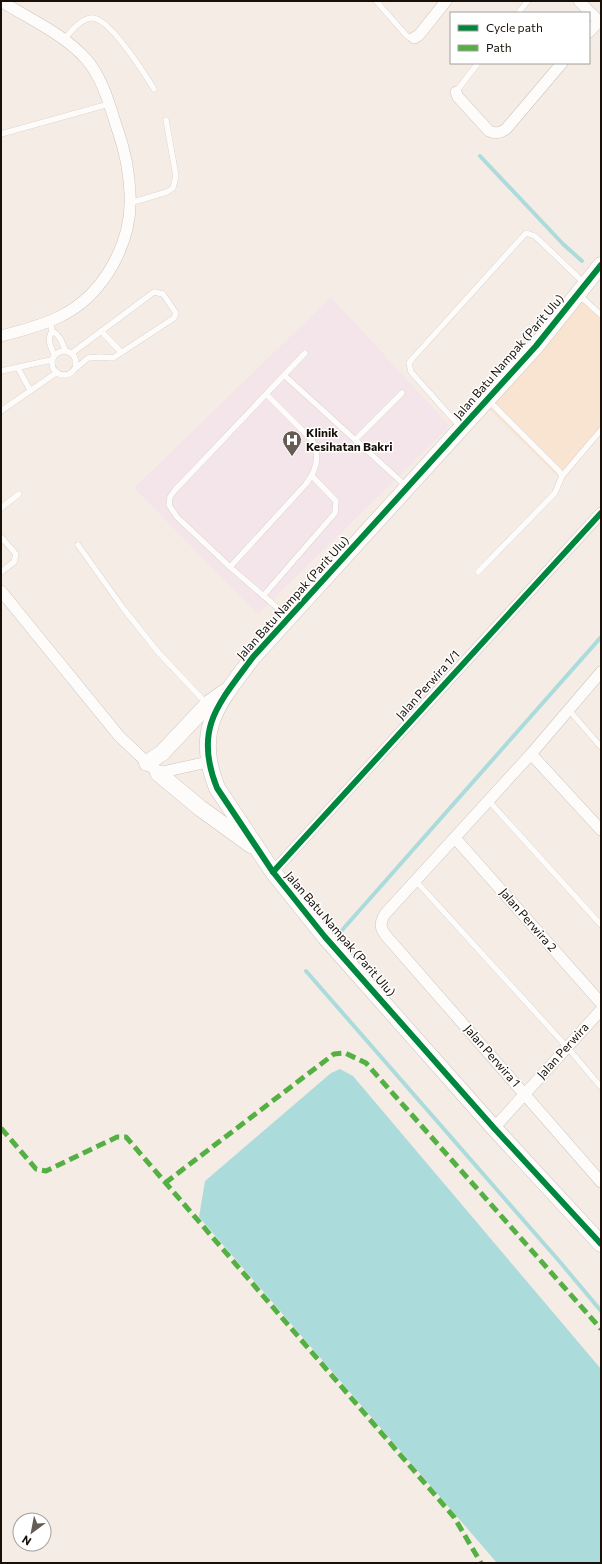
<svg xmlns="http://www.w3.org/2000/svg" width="602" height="1564" font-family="Commissioner,sans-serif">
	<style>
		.built { fill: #f9e4d2 }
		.medical { fill: #f3e5ea }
		.water { fill: #acdbdc }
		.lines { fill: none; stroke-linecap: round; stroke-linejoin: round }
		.stream { stroke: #acdbdc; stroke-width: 4 }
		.lane-casing { stroke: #cdc4bd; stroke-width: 6 }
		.street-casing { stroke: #cdc4bd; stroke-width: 12 }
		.secondary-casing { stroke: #cdc4bd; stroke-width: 17 }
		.lane { stroke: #fefcfb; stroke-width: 5.5 }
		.street { stroke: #fefcfb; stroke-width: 11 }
		.secondary { stroke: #fefcfb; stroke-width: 16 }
		.quiet { stroke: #55b044; stroke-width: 5; stroke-dasharray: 10 5; stroke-linecap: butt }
		.cycleway-casing { stroke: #fff; stroke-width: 8 }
		.cycleway { stroke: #00873e; stroke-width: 6 }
		.labels { text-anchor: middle; stroke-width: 3; stroke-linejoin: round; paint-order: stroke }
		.street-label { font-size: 12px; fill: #170f08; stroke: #fff }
		.poi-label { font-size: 12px; font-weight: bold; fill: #170f08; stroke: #fff; text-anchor: start }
	</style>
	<rect width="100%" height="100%" fill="#f5ede5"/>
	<!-- built -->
	<path class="built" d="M585 297 601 311V435L565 477H558L489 409Z"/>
	<!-- medical -->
	<path class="medical" d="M331 297 450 426 258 614 134 488Z"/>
	<!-- water -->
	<path class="water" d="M340 1069 353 1076 601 1369V1563H497L199 1217 205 1181 331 1073Z"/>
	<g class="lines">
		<!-- stream -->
		<g class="stream">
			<path d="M480 156 563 244 582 261"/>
			<path d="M336 937 601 637"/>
			<path d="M306 971 560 1262 601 1311"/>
		</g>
		<!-- lane casing -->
		<g class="lane-casing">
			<g id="lane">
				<path d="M376 1 406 35 410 38H414"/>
				<path d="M518 13 528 1"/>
				<path d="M64 40C70 32 82 17 93 18 111 20 144 73 154 89"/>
				<path d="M456 92 478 63"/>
				<path d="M1 134 109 104"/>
				<path d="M130 203 167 192 173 188 176 176 166 120"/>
				<path d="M578 294 601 315"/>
				<path d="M50 320 52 331C60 335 62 342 65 350"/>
				<path d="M52 331C47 340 50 345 54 354"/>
				<path d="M101 331 121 352"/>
				<circle cx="64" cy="363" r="12"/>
				<path d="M72 353 154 292 163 294 176 313 174 318 113 358 100 357 88 358 75 369"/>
				<path d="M18 368 30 390"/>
				<path d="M1 371 51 360"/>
				<path d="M285 376 406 486"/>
				<path d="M1 411 56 373"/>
				<path d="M461 428 411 372 409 363 413 358 526 233 535 236 585 284"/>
				<path d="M355 440 402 393"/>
				<path d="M562 476 601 430"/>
				<path d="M1 508 19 494"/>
				<path d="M1 537 16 554 14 562 1 572"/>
				<path d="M78 545 123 608 158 652 207 704"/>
				<path d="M230 567 306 484C316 471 321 456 312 440L267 395"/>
				<path d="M478 572 555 493 562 476 559 471 489 401"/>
				<path d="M263 596 335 513 336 501 312 476"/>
				<path d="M288 617 230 567 177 517 169 505 170 497 175 490 305 353"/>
				<path d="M568 709 601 747"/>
				<path d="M488 800 601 925"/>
				<path d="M415 880 567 1047 601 1087"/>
			</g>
		</g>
		<!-- street casing -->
		<g class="street-casing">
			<g id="street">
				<path d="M1 1C29 19 64 34 86 59 103 78 110 107 118 131 125 151 129 171 130 193 133 241 105 294 61 316 43 325 21 331 1 336"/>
				<path d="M579 1 601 23"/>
				<path d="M589 32 599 21"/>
				<path d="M414 38 419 35 446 1"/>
				<path d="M456 92 458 97 489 131C496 134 500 133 506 129L562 63"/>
				<path d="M1 591 119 736 158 773 208 762"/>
				<path d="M601 672 531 754 385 914C379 924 380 929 388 938L601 1182"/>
				<path d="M531 754 601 830"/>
				<path d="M455 838 601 1003"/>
				<path d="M273 872 601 513"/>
				<path d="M494 1128 601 1010"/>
			</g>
		</g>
		<!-- secondary casing -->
		<g class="secondary-casing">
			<g id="secondary">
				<path d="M601 265 536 346 253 657C219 703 193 728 217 788L273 872 325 937 494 1128 601 1244"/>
				<path d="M147 763 162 753 208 704 225 692"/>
				<path d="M158 773 200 808 251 845"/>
			</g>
		</g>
		<!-- lane -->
		<use href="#lane" class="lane"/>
		<!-- street -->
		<use href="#street" class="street"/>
		<!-- secondary -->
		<use href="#secondary" class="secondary"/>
		<!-- quiet -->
		<g class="quiet">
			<path d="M1 1128 36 1169 46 1171 117 1137H126L454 1517 481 1563"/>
			<path d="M165 1183 334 1054 345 1053 366 1063 601 1329"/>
		</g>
		<!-- cycleway casing -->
		<g class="cycleway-casing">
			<g id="cycleway">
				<path d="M601 265 536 346 253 657C219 703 193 728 217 788L273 872 325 937 494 1128 601 1244"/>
				<path d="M273 872 601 513"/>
			</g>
		</g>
		<!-- cycleway -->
		<use href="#cycleway" class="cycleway"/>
	</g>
	<!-- icons -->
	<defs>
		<g id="hospital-pin" transform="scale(1)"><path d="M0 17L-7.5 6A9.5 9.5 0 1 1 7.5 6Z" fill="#655d55" stroke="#fff"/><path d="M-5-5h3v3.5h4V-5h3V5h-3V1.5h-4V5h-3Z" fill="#fff"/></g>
	</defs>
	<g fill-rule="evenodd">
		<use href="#hospital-pin" x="292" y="440"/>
	</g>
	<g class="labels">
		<!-- street labels -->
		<g class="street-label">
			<text transform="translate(509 357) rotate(-49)" y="4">Jalan Batu Nampak (Parit Ulu)</text>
			<text transform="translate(293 598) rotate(-48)" y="4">Jalan Batu Nampak (Parit Ulu)</text>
			<text transform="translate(428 685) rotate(-48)" y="4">Jalan Perwira 1/1</text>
			<text transform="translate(528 920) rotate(49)" y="4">Jalan Perwira 2</text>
			<text transform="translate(340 934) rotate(49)" y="4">Jalan Batu Nampak (Parit Ulu)</text>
			<text transform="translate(563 1051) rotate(-48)" y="4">Jalan Perwira</text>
			<text transform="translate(492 1056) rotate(49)" y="4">Jalan Perwira 1</text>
		</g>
		<!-- poi labels -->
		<g class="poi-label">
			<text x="306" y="437">Klinik<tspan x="306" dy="14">Kesihatan Bakri</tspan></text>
		</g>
	</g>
	<!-- border -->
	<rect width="602" height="1564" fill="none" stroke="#170f08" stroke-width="4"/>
	<!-- legend -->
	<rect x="450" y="12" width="140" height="52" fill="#ffffff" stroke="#a29f9c"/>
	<rect x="458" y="25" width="20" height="6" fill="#00873e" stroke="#a29f9c"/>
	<text x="486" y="32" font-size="12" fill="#170f08">Cycle path</text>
	<rect x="458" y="45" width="20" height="6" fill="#55b044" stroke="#a29f9c"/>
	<text x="486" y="52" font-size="12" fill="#170f08">Path</text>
	<!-- north arrow -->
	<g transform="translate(32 1532) rotate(212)"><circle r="19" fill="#ffffff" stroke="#a29f9c"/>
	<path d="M0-3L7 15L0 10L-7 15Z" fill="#655d55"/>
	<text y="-6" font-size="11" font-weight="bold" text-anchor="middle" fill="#170f08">N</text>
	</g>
</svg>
